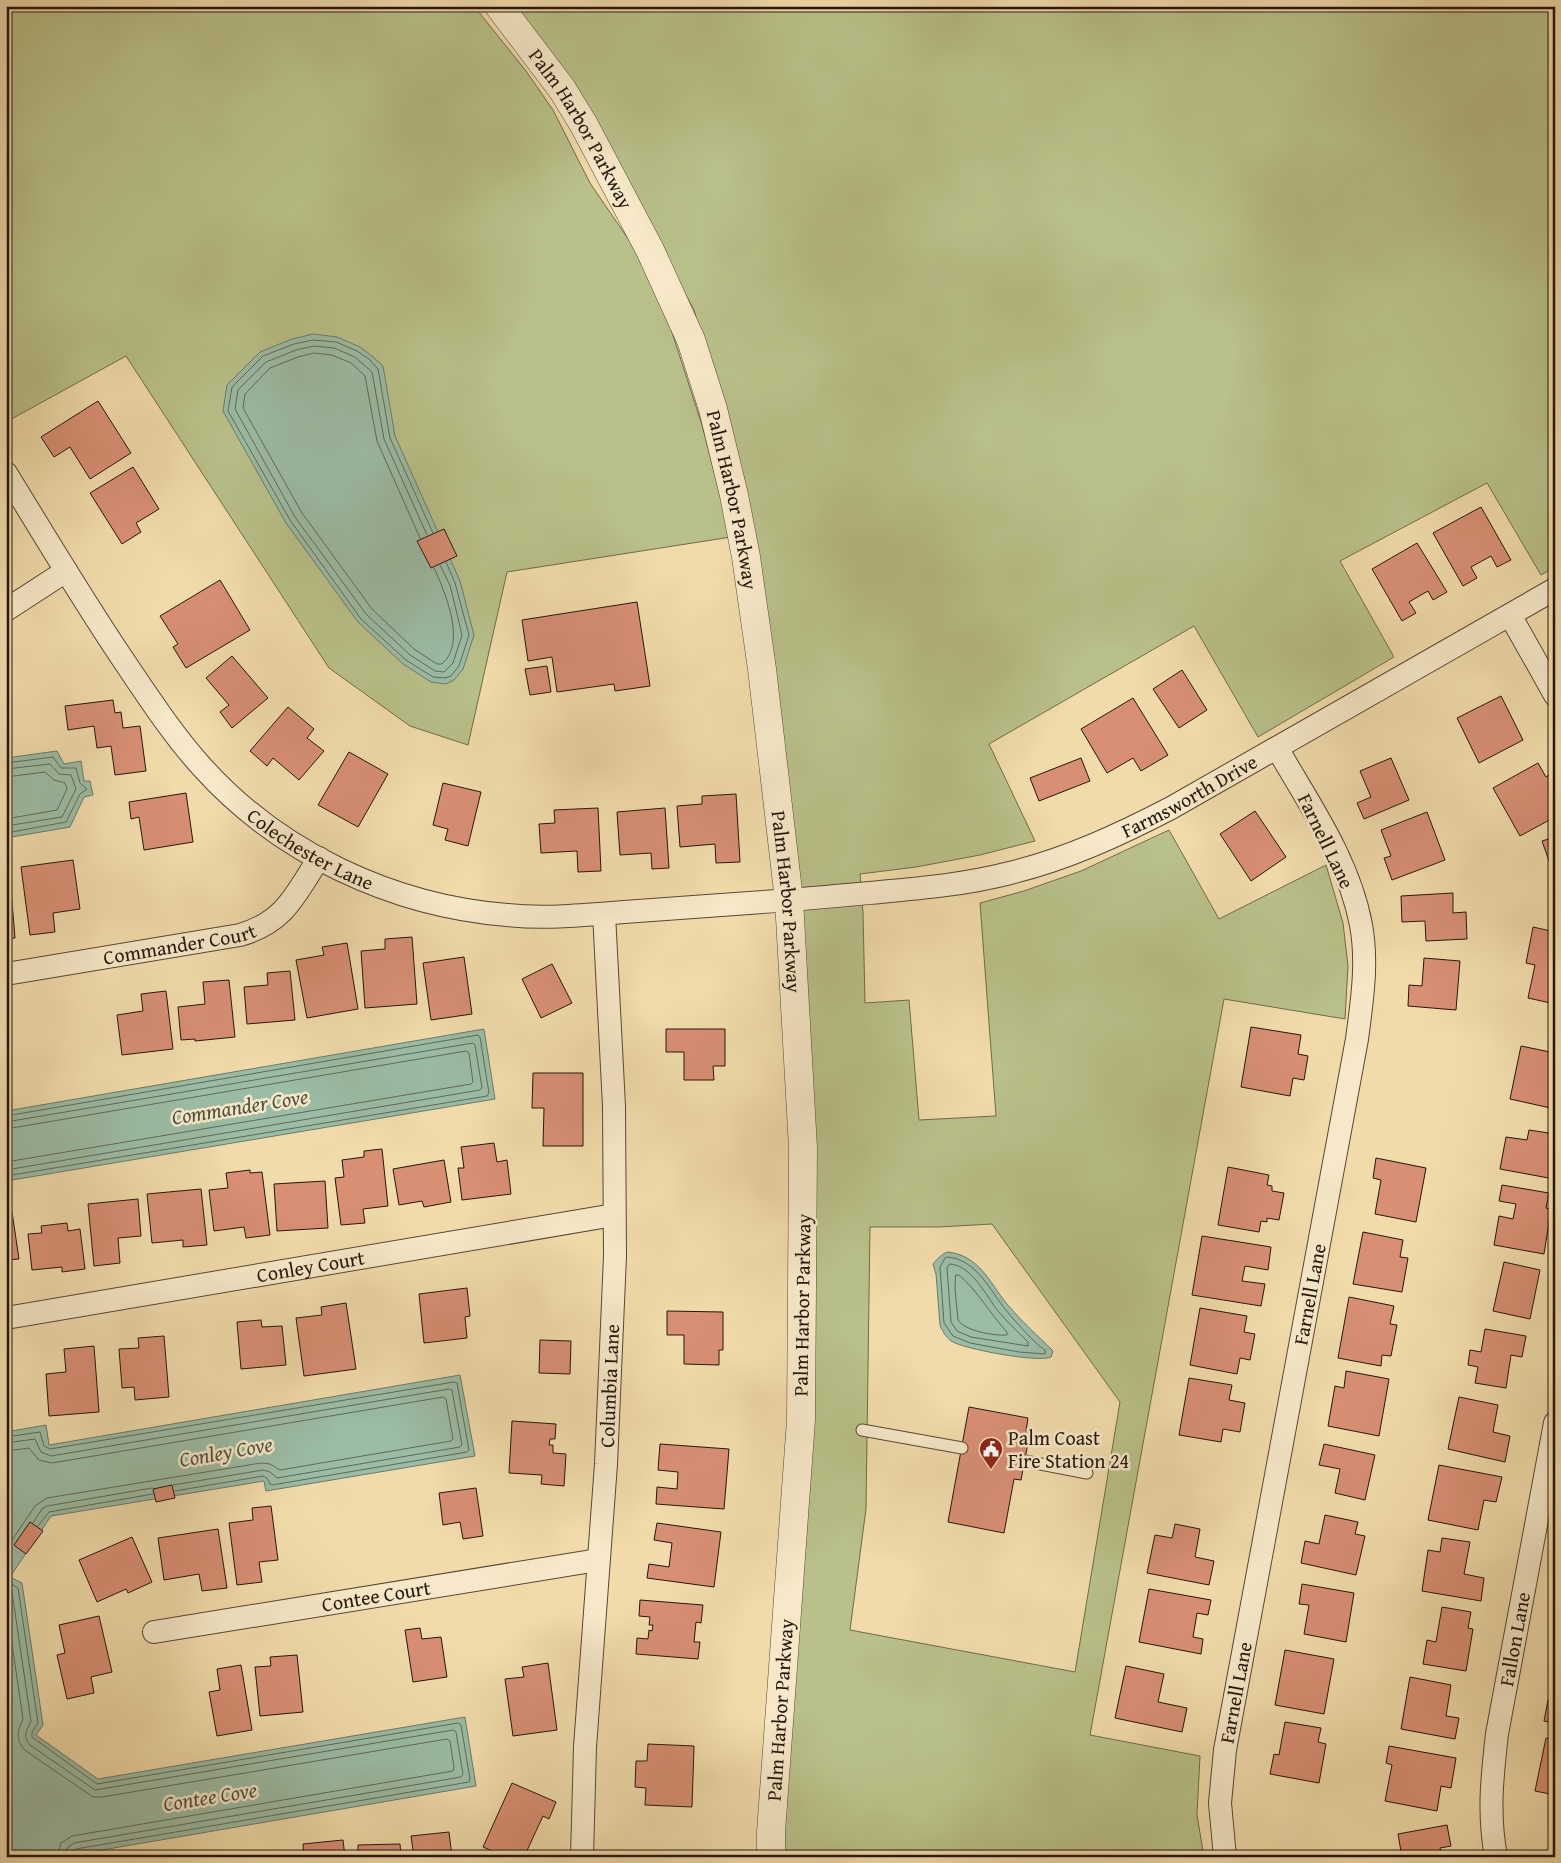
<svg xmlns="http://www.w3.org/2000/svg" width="1561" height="1863" font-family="'Gentium Book Plus',serif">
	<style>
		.green { fill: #b9c089; stroke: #6e6b4a; fill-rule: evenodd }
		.water { fill: #9bbca5; stroke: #6b7a68 }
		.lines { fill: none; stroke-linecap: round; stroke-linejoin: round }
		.shore { stroke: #606958; stroke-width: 1 }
		.building { fill: #d88f74; stroke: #24160c }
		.service-casing { stroke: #574734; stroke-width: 13 }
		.minor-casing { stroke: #574734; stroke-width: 24 }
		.tertiary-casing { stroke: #574734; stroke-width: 29 }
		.service { stroke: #f6e8c8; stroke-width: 11 }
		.minor { stroke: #f6e8c8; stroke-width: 22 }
		.tertiary { stroke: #f6e8c8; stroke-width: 28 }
		.labels { text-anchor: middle; stroke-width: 5; stroke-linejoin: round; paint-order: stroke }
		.street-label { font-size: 20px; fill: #24160c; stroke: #f6e8c8 }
		.poi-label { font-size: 20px; fill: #24160c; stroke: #f6e8c8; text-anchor: start }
		.water-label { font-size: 21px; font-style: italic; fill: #4e5042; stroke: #f6e8c8 }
	</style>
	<rect width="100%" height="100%" fill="#f1dbab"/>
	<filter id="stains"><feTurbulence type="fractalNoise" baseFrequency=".004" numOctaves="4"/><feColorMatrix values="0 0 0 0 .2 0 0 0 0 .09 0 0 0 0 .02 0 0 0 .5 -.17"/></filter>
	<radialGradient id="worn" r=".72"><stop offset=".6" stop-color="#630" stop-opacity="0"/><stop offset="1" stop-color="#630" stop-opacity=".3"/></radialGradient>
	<!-- green -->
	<g class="green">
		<path d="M6 6H474L526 71 553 110 590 183 633 246 669 323 702 425 731 537 507 572 468 745 410 726 329 668 126 356 6 422Z"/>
		<path d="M515 6H1555V567L1541 575 1487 483 1340 561 1394 657 1258 737 1194 626 989 744 1035 841 980 855 916 867 860 874 863 913 865 1003 909 1000 919 1120 996 1116 980 903 1024 891 1081 871 1169 830 1219 919 1326 865 1343 923 1348 966 1345 1019 1224 999 1090 1735 1200 1756 1197 1815 1204 1857H781L813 1147 735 459 694 310 573 86ZM992 1224 1120 1402 1075 1672 850 1630 866 1509 870 1227H939Z"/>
	</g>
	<!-- water -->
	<g class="water">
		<path d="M313 334 337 337 360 347 372 356 383 366 395 436 460 581 474 635 463 669 454 680 446 684 431 682 403 664 358 622 286 523 223 411 227 385 260 352 292 339Z"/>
		<path d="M57 751 64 764 81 761 84 781H90L93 795 84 797 70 827 6 838V758Z"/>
		<path d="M484 1029 495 1099 6 1181V1111Z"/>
		<path d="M948 1252C980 1256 989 1282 1007 1304 1021 1321 1038 1336 1053 1351L1051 1357C1039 1363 963 1349 951 1341 946 1337 942 1331 940 1325L936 1274 933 1264C936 1260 943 1253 948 1252Z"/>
		<path d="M460 1375 475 1456 266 1491 264 1481 51 1516 10 1577 22 1583 43 1725 36 1735 98 1779 465 1717 476 1786 73 1855V1857H6V1432L46 1425 49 1445Z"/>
	</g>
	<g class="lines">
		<!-- shore -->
		<g class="shore">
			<path d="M433 533 390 438 378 369 369 359 357 351 336 342 313 340 294 344 263 356 232 387 228 411 290 520 361 619 406 660 433 677 445 678 451 676 459 666 469 635 455 583 446 562"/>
			<path d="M427 535 384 439 372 372 355 357 334 348 314 346 296 350 266 362 238 390 235 409 295 517 366 614 410 655 435 671 444 672 453 663 462 635 450 585 440 565"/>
			<path d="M420 538 377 441 365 376 351 363 332 355 314 353 298 357 270 368 245 394 243 408 302 513 372 609 414 649 437 664H442C467 643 445 592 434 568"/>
			<path d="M6 763 53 757 61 768H76L80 783 87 789 80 794 66 822 6 833"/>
			<path d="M6 769 50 764 59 774 71 775 76 789 62 817 6 826"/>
			<path d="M6 777 45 772 54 780 65 783 67 789 57 810 6 819"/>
			<path d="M6 1116 478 1035 480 1037 489 1093 487 1096 6 1176"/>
			<path d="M6 1122 473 1043 475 1045 482 1088 480 1090 6 1170"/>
			<path d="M6 1129 466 1051 469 1053 473 1082 471 1084 6 1162"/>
			<path d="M948 1257C975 1260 987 1285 1002 1305 1010 1316 1034 1343 1045 1350V1354L1019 1352 970 1343 953 1336 944 1323 940 1267 945 1258Z"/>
			<path d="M950 1264C972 1265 986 1296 998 1311 1007 1322 1018 1332 1028 1342V1346L971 1337 957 1331 951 1322 947 1268Z"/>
			<path d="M956 1275H959C978 1291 990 1314 1007 1332V1335C994 1336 965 1331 958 1320L955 1289Z"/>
			<path d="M6 1437 40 1432 44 1446 50 1449 454 1382 457 1383 469 1450 467 1452 272 1485 270 1484 267 1478 263 1476 175 1491"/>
			<path d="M6 1443 35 1439 41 1452 51 1456 449 1389 452 1390 462 1445 460 1447 277 1478 270 1472 263 1470 173 1485"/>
			<path d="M6 1451 29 1448 39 1460 52 1463 443 1397 446 1399 453 1439 451 1441 280 1470 270 1464 261 1463 47 1498 35 1506 6 1549"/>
			<path d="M33 1523 42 1509 47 1506 152 1488"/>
			<path d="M38 1526 49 1512 153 1494"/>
			<path d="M6 1580 18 1588 38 1723 32 1732V1737L97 1784 458 1723 461 1725 470 1779 469 1782 76 1849 71 1852 70 1857"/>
			<path d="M6 1588 12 1592 31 1721C27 1730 22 1736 30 1745L95 1790 453 1730 456 1732 463 1774 461 1777 74 1843 67 1848 64 1857"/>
			<path d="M6 1603 23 1719C17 1731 15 1741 26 1751L93 1797H102L447 1739 450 1741 454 1768 453 1771 72 1836 61 1843 57 1857"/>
		</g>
	</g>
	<!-- building -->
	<g class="building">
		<path d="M98 401 131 453 90 479 70 447 54 457 41 437Z"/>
		<path d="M133 467 159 509 136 523 141 532 122 544 90 493Z"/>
		<path d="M1481 507 1511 560 1497 567 1491 556 1471 567 1477 578 1463 586 1433 533Z"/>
		<path d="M444 529 457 556 431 568 417 541Z"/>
		<path d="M1417 543 1447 592 1433 600 1428 591 1409 602 1416 613 1402 621 1372 569Z"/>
		<path d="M220 580 250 630 186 668 173 647 178 644 160 616Z"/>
		<path d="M637 602 650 686 615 691 614 684 557 692 552 657 528 661 522 620Z"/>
		<path d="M232 656 268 698 232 728 220 712 229 705 206 678Z"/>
		<path d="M547 666 551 692 530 695 525 669Z"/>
		<path d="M1182 670 1207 710 1179 728 1153 689Z"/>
		<path d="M1501 696 1523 740 1479 763 1457 718Z"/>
		<path d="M1133 698 1168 755 1141 771 1133 758 1107 773 1081 729Z"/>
		<path d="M113 700 115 713 121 712 123 728 140 726 146 771 115 775 111 746 97 748 94 726 68 730 65 706Z"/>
		<path d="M288 707 314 729 307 738 324 751 299 780 273 758 267 766 250 751Z"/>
		<path d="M349 752 388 774 358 827 318 805Z"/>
		<path d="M1081 758 1090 781 1039 801 1030 778Z"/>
		<path d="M1391 758 1409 800 1364 819 1357 803 1371 797 1360 771Z"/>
		<path d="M1538 763 1546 777 1549 775 1555 785V817L1520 836 1493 788Z"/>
		<path d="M443 783 481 792 468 846 445 840 448 829 433 825Z"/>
		<path d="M186 793 193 842 144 850 139 817 131 819 129 802Z"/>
		<path d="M736 794 740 862 716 863 715 844 680 847 677 806 702 804V796Z"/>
		<path d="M598 808 601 871 578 872 577 851 541 853 539 824 555 823 554 810Z"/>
		<path d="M665 808 669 868 652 869 651 853 620 855 617 812Z"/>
		<path d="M1255 811 1286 857 1251 881 1220 834Z"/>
		<path d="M1427 812 1445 860 1392 880 1384 858 1391 856 1381 830Z"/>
		<path d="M1555 837V878L1542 841Z"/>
		<path d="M73 860 80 909 53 913 55 932 30 935 21 867Z"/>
		<path d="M6 877H10L15 938 6 939Z"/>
		<path d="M1453 893V913L1466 912 1467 939 1426 941 1425 921 1402 922 1401 896Z"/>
		<path d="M1533 927 1555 932 1553 943 1555 944V1004L1528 998 1535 965 1526 963Z"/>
		<path d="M412 937 417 1004 365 1008 361 951 385 949V939Z"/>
		<path d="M347 943 358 1009 307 1018 296 960 324 955 322 947Z"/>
		<path d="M464 957 472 1014 431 1020 423 963Z"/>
		<path d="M1424 958 1460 961 1456 1010 1408 1006 1409 985 1422 986Z"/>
		<path d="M552 964 572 1003 541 1018 522 979Z"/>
		<path d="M290 971 295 1020 247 1024 244 987 268 985 267 973Z"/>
		<path d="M229 980 235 1037 195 1041V1039L181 1040 178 1007 205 1004 203 982Z"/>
		<path d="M166 991 173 1049 122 1055 117 1015 143 1011 141 994Z"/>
		<path d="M1251 1027 1301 1035 1298 1054 1308 1056 1304 1080 1293 1078 1290 1096 1241 1087Z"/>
		<path d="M666 1029H725V1066H713L714 1080H684V1052H666Z"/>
		<path d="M1521 1046 1555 1053V1109L1510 1099Z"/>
		<path d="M533 1073H583V1146H543L544 1108H532Z"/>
		<path d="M1529 1130 1555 1134 1554 1179 1500 1169 1506 1137 1527 1140Z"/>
		<path d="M494 1143 497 1162 507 1160 511 1194 462 1200 458 1168H464L461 1147Z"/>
		<path d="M382 1149 388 1206 363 1209 365 1223 341 1225 335 1178 344 1177 342 1160 364 1157V1151Z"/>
		<path d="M1376 1158 1426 1168 1416 1222 1375 1214 1381 1180 1373 1178Z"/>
		<path d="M444 1160 451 1202 424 1207 422 1201 399 1205 393 1169Z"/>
		<path d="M1228 1167 1269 1175 1267 1185 1272 1186V1191L1284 1193 1279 1220 1267 1218V1222L1261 1221 1259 1232 1218 1225Z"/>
		<path d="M250 1170V1173L262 1172 270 1235 246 1238 244 1227 214 1231 209 1190 228 1188 226 1173Z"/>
		<path d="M325 1181 328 1228 277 1231 274 1184Z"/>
		<path d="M1502 1185 1549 1193 1546 1208 1551 1209 1544 1254 1494 1245 1499 1216 1513 1219 1516 1204 1499 1201Z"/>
		<path d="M201 1189 207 1245 183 1247V1240L152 1243 147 1194Z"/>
		<path d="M138 1199 141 1236 118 1238 120 1263 94 1266 88 1204Z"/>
		<path d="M6 1212H12L19 1259 6 1260Z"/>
		<path d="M67 1223 68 1231 80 1229 85 1269 62 1272V1267L32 1270 28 1234 42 1233 41 1226Z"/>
		<path d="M1363 1232 1403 1240 1400 1257 1408 1258 1402 1292 1353 1284Z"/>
		<path d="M1202 1236 1271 1247 1268 1270 1245 1266 1242 1281 1265 1284 1261 1306 1192 1295Z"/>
		<path d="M1504 1262 1540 1270 1530 1319 1493 1311Z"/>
		<path d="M467 1288 470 1316 465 1317 467 1338 424 1343 419 1294Z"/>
		<path d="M1349 1297 1394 1306 1390 1324 1397 1325 1391 1356 1382 1355 1381 1366 1338 1358Z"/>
		<path d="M346 1303 356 1369 304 1376 296 1318 322 1315 321 1307Z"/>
		<path d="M1200 1308 1247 1316 1244 1332 1255 1334 1250 1360 1240 1358 1237 1374 1190 1365Z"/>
		<path d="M667 1311 723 1312V1350H719V1365L684 1364V1335H667Z"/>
		<path d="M261 1320 262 1327 282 1326 286 1365 241 1369 237 1322Z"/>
		<path d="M1485 1329 1526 1336 1522 1357 1511 1355 1506 1388 1475 1383 1478 1367 1468 1365 1470 1350 1481 1352Z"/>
		<path d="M164 1336 169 1397 135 1400 134 1387 122 1388 119 1349 139 1348 138 1338Z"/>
		<path d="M540 1340 571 1341 570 1374 539 1373Z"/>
		<path d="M94 1346 99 1412 49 1416 46 1374 66 1372 64 1349Z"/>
		<path d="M1346 1371 1389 1379 1379 1436 1328 1426 1335 1386 1344 1388Z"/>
		<path d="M1189 1378 1232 1385 1229 1400 1245 1403 1240 1432 1223 1429 1221 1442 1179 1435Z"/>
		<path d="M1459 1397 1498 1405 1493 1432 1510 1436 1505 1462 1448 1449Z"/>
		<path d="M969 1407 1028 1418 1026 1431 1030 1432 1021 1480 1014 1479 1004 1533 948 1522Z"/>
		<path d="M512 1421 556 1424 555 1439H550L549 1445H553V1453L566 1454 564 1486 541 1484 542 1475 509 1473Z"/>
		<path d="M660 1444 729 1449 724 1509 656 1504 657 1487 677 1489 678 1472 658 1470Z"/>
		<path d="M1324 1444 1375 1455 1365 1500 1335 1493 1340 1469 1319 1465Z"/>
		<path d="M1439 1465 1502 1477 1496 1502 1484 1500 1478 1530 1428 1520Z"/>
		<path d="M172 1485 175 1498 156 1502 153 1489Z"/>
		<path d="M476 1488 483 1536 463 1539 460 1522 443 1525 439 1493Z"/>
		<path d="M271 1506 278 1560 259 1562 262 1582 237 1585 229 1523 253 1520 252 1508Z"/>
		<path d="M1325 1515 1358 1522 1355 1534 1365 1536 1356 1575 1301 1563 1305 1541 1319 1544Z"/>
		<path d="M30 1522 43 1531 26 1554 14 1545Z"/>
		<path d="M657 1523 721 1532 714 1587 647 1578 649 1564 669 1567 672 1543 654 1540Z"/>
		<path d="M1175 1524 1200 1529 1195 1557 1214 1561 1209 1585 1147 1573 1155 1535 1172 1538Z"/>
		<path d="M218 1529 227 1588 202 1591 199 1574 164 1580 158 1538Z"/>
		<path d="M132 1537 152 1582 128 1593 126 1589 97 1602 79 1560Z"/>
		<path d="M1442 1538 1470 1542 1464 1574 1484 1578 1481 1601 1422 1591 1428 1550 1440 1552Z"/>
		<path d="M1302 1584 1354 1593 1346 1642 1304 1634 1309 1605 1299 1604Z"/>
		<path d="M1149 1589 1211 1600 1208 1615 1197 1613 1193 1637 1203 1639 1201 1654 1139 1642Z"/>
		<path d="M640 1600 703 1605 701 1623 696 1622 694 1642H700L698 1659 636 1654 637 1638 648 1639 649 1630 652 1631 653 1625H649L650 1617 639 1616Z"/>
		<path d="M1442 1607 1471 1612 1468 1628 1473 1629 1466 1671 1423 1664 1427 1640 1436 1642Z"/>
		<path d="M99 1616 112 1672 91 1677 94 1693 67 1699 57 1655 65 1653 59 1625Z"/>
		<path d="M420 1628 422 1639 441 1637 447 1677 413 1682 405 1630Z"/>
		<path d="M1285 1650 1334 1659 1324 1714 1275 1705Z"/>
		<path d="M297 1655 303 1712 260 1716 255 1667 271 1666 270 1657Z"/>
		<path d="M548 1663 557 1730 513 1736 505 1679 524 1677 522 1667Z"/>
		<path d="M241 1665 252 1730 217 1736 209 1692 220 1690 217 1669Z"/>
		<path d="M1126 1666 1164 1674 1158 1702 1187 1708 1182 1732 1115 1718Z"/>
		<path d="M1410 1677 1451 1685 1446 1716 1459 1718 1455 1739 1401 1729Z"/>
		<path d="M1548 1700 1555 1702V1723L1544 1721Z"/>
		<path d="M1285 1722 1321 1728 1318 1742 1326 1744 1319 1783 1270 1774 1274 1754 1279 1755Z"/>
		<path d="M1546 1738 1555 1740V1795L1535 1791Z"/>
		<path d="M648 1744 694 1746 692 1807 645 1805 646 1788 635 1787 636 1761H647Z"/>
		<path d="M1389 1746 1456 1758 1451 1788 1441 1786 1437 1811 1385 1801 1392 1765 1386 1763Z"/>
		<path d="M512 1783 556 1802 549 1819 543 1816 524 1857H505L483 1847Z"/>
		<path d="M1447 1825 1451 1846 1440 1848 1442 1857H1416L1415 1855 1402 1857 1398 1834Z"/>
		<path d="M449 1832 452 1857H414L411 1836Z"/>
		<path d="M343 1840 345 1857H304L303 1844Z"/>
		<path d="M400 1844 401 1857H358V1845Z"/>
	</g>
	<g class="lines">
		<!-- service casing -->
		<g class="service-casing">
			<g id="service">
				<path d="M862 1430 962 1448"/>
				<path d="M1025 1461 1087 1473"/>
			</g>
		</g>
		<!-- minor casing -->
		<g class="minor-casing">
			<g id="minor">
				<path id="s1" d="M6 473C46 538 85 604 128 667 151 701 174 736 202 767 279 853 393 906 507 915 546 919 585 915 624 912 666 909 707 906 749 903 793 900 836 896 880 892 924 888 967 884 1010 873 1067 859 1119 835 1171 808L1555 589"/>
				<path d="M6 610 66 571"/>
				<path d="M1510 615 1555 695"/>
				<path id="s2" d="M6 974 240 935C285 922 295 895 319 858"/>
				<path id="s3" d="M6 1318 614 1215"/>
				<path id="s4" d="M154 1632 598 1560"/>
				<path id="s5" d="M582 1857 585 1747 606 1464 615 1256 614 1106 604 914"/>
				<path id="s6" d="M1225 1857 1220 1803 1225 1750 1357 1039C1362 1001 1368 963 1361 925 1349 860 1309 804 1277 748"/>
				<path id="s7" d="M1496 1857C1488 1813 1492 1778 1497 1734L1555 1423"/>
			</g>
		</g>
		<!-- tertiary casing -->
		<g class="tertiary-casing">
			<g id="tertiary">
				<path id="s8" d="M499 6 562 89 584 125 650 250 691 340 713 409 734 495 746 557 762 669 789 900 803 1148 801 1420 771 1832V1857"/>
			</g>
		</g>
		<!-- service -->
		<use href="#service" class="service"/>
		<!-- minor -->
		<use href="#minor" class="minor"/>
		<!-- tertiary -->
		<use href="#tertiary" class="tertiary"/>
	</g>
	<!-- icons -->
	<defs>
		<g id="civic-pin" transform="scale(1.25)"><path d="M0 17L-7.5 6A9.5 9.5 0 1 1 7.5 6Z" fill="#8f2418" stroke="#f6e8c8"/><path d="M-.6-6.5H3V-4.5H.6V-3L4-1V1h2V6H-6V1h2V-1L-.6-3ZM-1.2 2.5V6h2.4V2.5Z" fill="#fff"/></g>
	</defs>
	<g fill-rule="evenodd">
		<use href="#civic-pin" x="991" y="1449"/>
	</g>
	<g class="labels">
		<!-- street labels -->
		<g class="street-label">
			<text dy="7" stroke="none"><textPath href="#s8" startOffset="148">Palm Harbor Parkway</textPath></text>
			<text dy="7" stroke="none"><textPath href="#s8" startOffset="552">Palm Harbor Parkway</textPath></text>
			<text dy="7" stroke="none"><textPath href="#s1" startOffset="1402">Farmsworth Drive</textPath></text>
			<text transform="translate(1326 841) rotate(64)" y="7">Farnell Lane</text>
			<text dy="7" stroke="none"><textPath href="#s1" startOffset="491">Colechester Lane</textPath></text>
			<text dy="7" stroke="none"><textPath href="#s8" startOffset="958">Palm Harbor Parkway</textPath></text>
			<text dy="7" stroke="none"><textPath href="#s2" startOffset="176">Commander Court</textPath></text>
			<text dy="7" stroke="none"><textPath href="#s3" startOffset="309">Conley Court</textPath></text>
			<text dy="7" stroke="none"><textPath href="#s6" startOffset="571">Farnell Lane</textPath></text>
			<text transform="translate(802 1305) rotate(-89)" y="7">Palm Harbor Parkway</text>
			<text dy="7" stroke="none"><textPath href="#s5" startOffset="472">Columbia Lane</textPath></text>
			<text dy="7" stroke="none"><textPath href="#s4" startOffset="225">Contee Court</textPath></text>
			<text dy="7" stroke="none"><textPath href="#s7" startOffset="220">Fallon Lane</textPath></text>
			<text dy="7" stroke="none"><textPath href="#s6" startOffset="166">Farnell Lane</textPath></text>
			<text transform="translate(780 1710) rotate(-86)" y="7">Palm Harbor Parkway</text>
		</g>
		<!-- poi labels -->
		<g class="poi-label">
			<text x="1008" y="1445">Palm Coast<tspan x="1008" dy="23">Fire Station 24</tspan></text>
		</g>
		<!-- water labels -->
		<g class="water-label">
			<text transform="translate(240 1107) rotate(-9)" y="7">Commander Cove</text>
			<text transform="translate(226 1452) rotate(-10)" y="7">Conley Cove</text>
			<text transform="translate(210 1797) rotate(-9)" y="7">Contee Cove</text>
		</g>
	</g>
	<!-- margin -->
	<rect width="1561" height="1863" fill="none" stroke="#f1dbab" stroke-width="25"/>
	<rect x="8" y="8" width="1546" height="1848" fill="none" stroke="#24160c" stroke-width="2.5"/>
	<rect x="12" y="12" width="1536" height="1838" fill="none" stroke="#24160c"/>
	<rect width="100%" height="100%" filter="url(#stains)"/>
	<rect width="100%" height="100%" fill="url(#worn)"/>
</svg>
